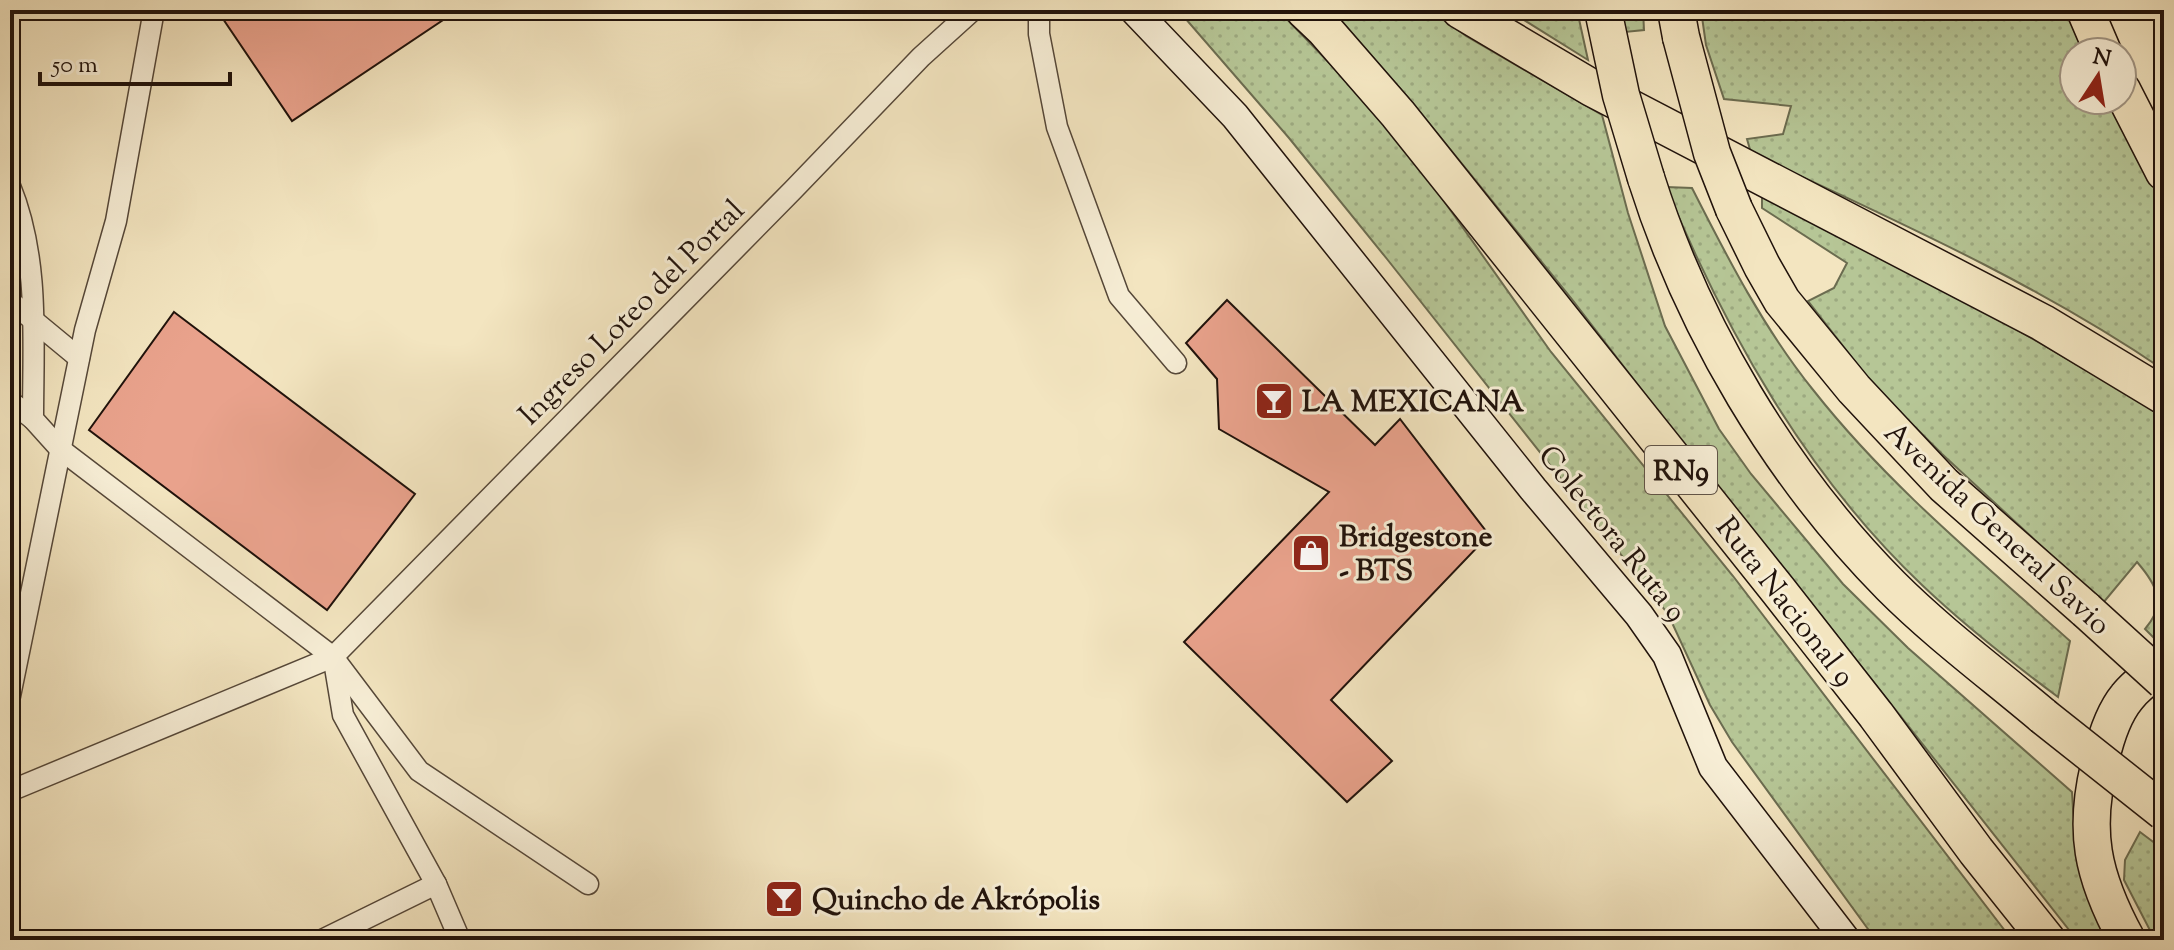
<svg xmlns="http://www.w3.org/2000/svg" width="2174" height="950" font-family="'Sorts Mill Goudy',serif">
	<style>
		.green { fill: url(#green-dots); stroke: #6b6c50; stroke-width: 2 }
		.building { fill: #e9a28c; stroke: #20120b; stroke-width: 2 }
		.lines { fill: none; stroke-linecap: round; stroke-linejoin: round }
		.street-casing { stroke: #554738; stroke-width: 23 }
		.secondary-casing { stroke: #20120b; stroke-width: 31 }
		.highway-casing { stroke: #20120b; stroke-width: 39 }
		.street { stroke: #f7eed6; stroke-width: 20 }
		.secondary { stroke: #f7eed6; stroke-width: 28 }
		.highway { stroke: #f3e5c0; stroke-width: 36 }
		.highway-bridge-casing { stroke: #20120b; stroke-width: 39; stroke-linecap: butt }
		.highway-bridge { stroke: #f3e5c0; stroke-width: 36 }
		.labels { text-anchor: middle; stroke-width: 6; stroke-linejoin: round; paint-order: stroke }
		.shield { fill: #f7eed6; stroke: #605448; stroke-width: 2 }
		.shield-label { font-size: 28px; font-weight: bold; fill: #20120b }
		.street-label { font-size: 30px; fill: #20120b; stroke: #f7eed6 }
		.poi-label { font-size: 30px; font-weight: bold; fill: #20120b; stroke: #f7eed6; text-anchor: start }
	</style>
	<defs>
		<pattern id="green-dots" width="8" height="8" patternUnits="userSpaceOnUse" patternTransform="scale(2)"><rect width="8" height="8" fill="#b6c696"/><path d="M2 2h.1M6 6h.1" fill="none" stroke="#9ca980" stroke-width="1.8" stroke-linecap="round"/></pattern>
	</defs>
	<rect width="100%" height="100%" fill="#f3e5c0"/>
	<filter id="stains"><feTurbulence type="fractalNoise" baseFrequency=".0025" numOctaves="4"/><feColorMatrix values="0 0 0 0 .2 0 0 0 0 .09 0 0 0 0 .02 0 0 0 .5 -.17"/></filter>
	<radialGradient id="worn" r=".72"><stop offset=".6" stop-color="#630" stop-opacity="0"/><stop offset="1" stop-color="#630" stop-opacity=".3"/></radialGradient>
	<!-- green -->
	<g class="green">
		<path d="M1178 10H1278L1340 74 1417 163 1551 352 1733 576 2012 940H1876L1732 742 1710 705 1668 614 1387 259 1289 138Z"/>
		<path d="M1332 10H1431L1466 36 1602 115 1628 213 1665 326 1719 429 1751 474 1843 584 1908 648 2072 792C2074 854 2089 885 2113 940H2077L1820 614 1728 502 1571 298 1410 100Z"/>
		<path d="M1508 10H1577L1588 60Z"/>
		<path d="M1622 10H1643L1644 30 1625 32Z"/>
		<path d="M1701 10H2066L2085 52H2074V100H2108L2164 204V370C2035 282 1892 219 1751 153L1747 139 1783 134 1791 106 1724 99 1706 45Z"/>
		<path d="M1666 187 1692 188C1728 259 1764 329 1814 391 1888 485 1982 562 2070 641L2058 697C2011 662 1964 625 1922 585 1806 475 1726 332 1666 187Z"/>
		<path d="M1762 194 1897 259 2164 416V638L2159 643 2145 629C2167 604 2157 585 2137 562L2103 603 1942 454 1875 387 1808 301 1834 288 1847 263 1762 208Z"/>
		<path d="M2140 832 2164 850V940H2155L2124 880 2125 860Z"/>
	</g>
	<!-- building -->
	<g class="building">
		<path d="M217 10H458L292 121Z"/>
		<path d="M1227 300 1375 445 1400 419 1489 535 1331 700 1392 761 1347 802 1184 642 1329 492 1219 429 1217 379 1186 343Z"/>
		<path d="M174 312 415 494 327 610 89 430Z"/>
	</g>
	<g class="lines">
		<!-- street casing -->
		<g class="street-casing">
			<g id="street">
				<path d="M1039 10V34L1057 127 1119 296 1176 363"/>
				<path d="M10 186C40 259 33 341 33 419L60 449 333 657 419 771 588 884"/>
				<path d="M10 301 79 358"/>
				<path d="M10 401 33 419"/>
				<path d="M334 661 343 715 436 884 460 940"/>
				<path d="M10 696 85 330 116 221 154 10"/>
				<path d="M10 791 333 657 793 190 921 57 973 10"/>
				<path d="M322 940 436 884"/>
			</g>
		</g>
		<!-- secondary casing -->
		<g class="secondary-casing">
			<path id="secondary" d="M1134 10 1235 116 1533 489 1639 615 1667 655 1713 767 1846 940"/>
		</g>
		<!-- highway casing -->
		<g class="highway-casing">
			<g id="highway">
				<path d="M1304 10 1324 29 1398 114 1778 590 1876 715 1976 851 2047 940"/>
				<path d="M1460 10 1592 88 2043 323 2164 396"/>
				<path d="M1676 10 1681 37"/>
				<path d="M2085 10 2103 52"/>
				<path d="M2122 90 2164 172"/>
				<path d="M1646 178C1693 327 1780 474 1891 586 1938 633 1992 673 2043 716"/>
				<path d="M1734 209 1762 266 1782 301 1854 389 1944 485 2086 610"/>
				<path d="M2127 940C2092 876 2082 830 2101 758 2106 737 2113 714 2127 697 2137 684 2151 675 2164 665"/>
			</g>
		</g>
		<!-- street -->
		<use href="#street" class="street"/>
		<!-- secondary -->
		<use href="#secondary" class="secondary"/>
		<!-- highway -->
		<use href="#highway" class="highway"/>
		<!-- highway-bridge casing -->
		<g class="highway-bridge-casing">
			<g id="highway-bridge">
				<path d="M1603 10 1621 95 1646 178"/>
				<path d="M1681 37 1712 153 1734 209"/>
				<path d="M2086 610 2164 681"/>
				<path d="M2043 716 2164 812"/>
			</g>
		</g>
		<!-- highway-bridge -->
		<use href="#highway-bridge" class="highway-bridge"/>
	</g>
	<!-- icons -->
	<defs>
		<g id="bar-square" transform="scale(2)"><rect x="-9" y="-9" width="18" height="18" rx="4" fill="#8f2418" stroke="#f7eed6"/><path d="M-6-5H6L.8 .8V4.5H3.5V6h-7V4.5H-.8V.8Z" fill="#fff"/></g>
		<g id="shop-square" transform="scale(2)"><rect x="-9" y="-9" width="18" height="18" rx="4" fill="#8f2418" stroke="#f7eed6"/><path d="M-5-2.5h2.3a2.7 3.5 0 0 1 5.4 0H5L5.5 6h-11ZM-1.5-2.5h3a1.5 2.3 0 0 0-3 0Z" fill="#fff"/></g>
	</defs>
	<g fill-rule="evenodd">
		<use href="#bar-square" x="1274" y="401"/>
		<use href="#shop-square" x="1311" y="553"/>
		<use href="#bar-square" x="784" y="899"/>
	</g>
	<g class="labels">
		<!-- shield labels -->
		<rect class="shield" x="1645" y="446" width="72" height="48" rx="6"/>
		<g class="shield-label">
			<text x="1681" y="480">RN9</text>
		</g>
		<!-- street labels -->
		<g class="street-label">
			<text transform="translate(631 312) rotate(-45)" y="10">Ingreso Loteo del Portal</text>
			<text transform="translate(1998 528) rotate(43)" y="10">Avenida General Savio</text>
			<text transform="translate(1613 533) rotate(51)" y="10">Colectora Ruta 9</text>
			<text transform="translate(1786 601) rotate(52)" y="10">Ruta Nacional 9</text>
		</g>
		<!-- poi labels -->
		<g class="poi-label">
			<text x="1302" y="411">LA MEXICANA</text>
			<text x="1339" y="546">Bridgestone<tspan x="1339" dy="34">- BTS</tspan></text>
			<text x="812" y="909">Quincho de Akrópolis</text>
		</g>
	</g>
	<!-- margin -->
	<rect width="2174" height="950" fill="none" stroke="#f3e5c0" stroke-width="40"/>
	<rect x="12" y="12" width="2150" height="926" fill="none" stroke="#20120b" stroke-width="4"/>
	<rect x="20" y="20" width="2134" height="910" fill="none" stroke="#20120b" stroke-width="2"/>
	<!-- north arrow -->
	<g transform="translate(2098 76) rotate(12)"><circle r="38" fill="#f7eed6" stroke="#a19685" stroke-width="2"/>
	<path d="M0-6L14 30L0 20L-14 30Z" fill="#8f2418"/>
	<text y="-12" font-size="22" font-weight="bold" text-anchor="middle" fill="#20120b">N</text>
	</g>
	<!-- scale -->
	<path d="M40 72v12h190v-12" fill="none" stroke="#20120b" stroke-width="4"/>
	<text x="52" y="72" font-size="24" fill="#20120b" stroke="#f7eed6" stroke-width="6" paint-order="stroke">50 m</text>
	<rect width="100%" height="100%" filter="url(#stains)"/>
	<rect width="100%" height="100%" fill="url(#worn)"/>
</svg>
